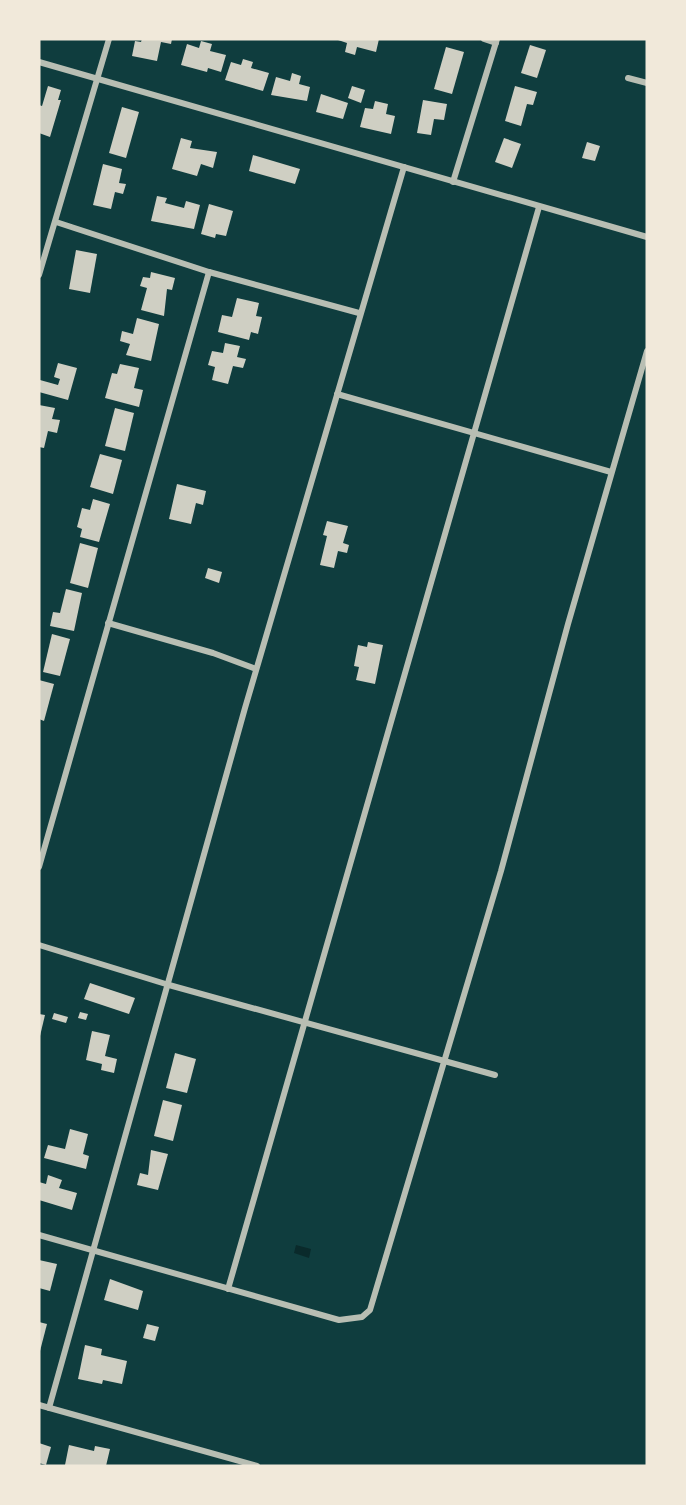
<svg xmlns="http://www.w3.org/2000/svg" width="686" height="1505" font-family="'Work Sans',sans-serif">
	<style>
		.water { fill: #0a2a2b }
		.building { fill: #cfcfc3 }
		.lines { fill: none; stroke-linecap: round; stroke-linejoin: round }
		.minor { stroke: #b8beb3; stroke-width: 6 }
	</style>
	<rect width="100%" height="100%" fill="#0f3d3e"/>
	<!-- water -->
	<path class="water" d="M296 1245 311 1249 309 1258 294 1253Z"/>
	<!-- building -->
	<g class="building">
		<path d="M142 39H172L171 44 161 42 157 61 132 56 135 41 141 42Z"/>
		<path d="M335 39H379L376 52 357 47 355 55 345 52 347 43Z"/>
		<path d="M201 41 212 44 210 51 226 55 221 72 208 68 207 72 181 65 187 44 199 48Z"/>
		<path d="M530 45 546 50 537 78 521 73Z"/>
		<path d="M446 47 464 52 452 94 434 89Z"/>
		<path d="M243 59 253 62 251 68 269 73 263 91 225 80 231 62 241 65Z"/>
		<path d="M292 73 301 76 299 84 310 87 307 101 271 95 276 77 290 81Z"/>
		<path d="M48 86 61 90 58 100H61L50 137 39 133V105L42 106Z"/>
		<path d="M352 86 365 90 361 103 348 98Z"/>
		<path d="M515 86 537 92 533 105 527 104 521 126 505 121Z"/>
		<path d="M321 94 348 103 343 119 316 112Z"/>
		<path d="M423 100 447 104 444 120 434 119 431 135 417 133Z"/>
		<path d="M375 101 388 104 386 114 395 116 391 134 360 127 365 108 373 109Z"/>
		<path d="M122 107 139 112 126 158 109 153Z"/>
		<path d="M181 138 192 141 190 148 217 152 213 168 201 164 197 176 172 169Z"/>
		<path d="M504 138 521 144 512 168 495 162Z"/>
		<path d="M587 142 600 146 595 161 582 158Z"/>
		<path d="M253 155 300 169 295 184 249 171Z"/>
		<path d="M103 164 122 169 119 183 126 184 123 194 115 192 111 209 93 205Z"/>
		<path d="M157 196 167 198 165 203 184 208 186 201 200 205 194 229 151 221Z"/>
		<path d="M209 204 233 211 226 236 216 234 215 238 201 234Z"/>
		<path d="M76 250 97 254 90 293 69 289Z"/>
		<path d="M151 272 175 278 172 290 167 289 164 316 141 310 147 288 140 286 143 277 150 278Z"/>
		<path d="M237 298 259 303 256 316 262 317 258 334 251 332 249 340 218 332 222 315 232 317Z"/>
		<path d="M137 318 159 324 151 361 126 355 130 344 120 341 122 331 133 334Z"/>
		<path d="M225 343 240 346 237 357 246 359 243 368 233 366 228 384 212 380 215 367 208 365 212 351 223 353Z"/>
		<path d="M58 363 77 368 68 400 39 392 40 380 58 385 60 379 54 377Z"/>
		<path d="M120 364 139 368 134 388 143 390 139 407 105 398 112 373 117 374Z"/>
		<path d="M39 405 55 408 52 419 60 420 57 433 48 431 44 448 39 447Z"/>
		<path d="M115 408 134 413 125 451 105 446Z"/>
		<path d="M100 454 122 460 113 494 90 487Z"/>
		<path d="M177 484 206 491 203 505 196 503 191 524 169 519Z"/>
		<path d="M93 499 110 504 99 542 80 537 82 529 77 527 82 508 90 510Z"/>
		<path d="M327 521 348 526 343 543 349 545 347 553 338 551 334 568 320 565 327 536 323 535Z"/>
		<path d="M80 543 98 548 88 588 70 583Z"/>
		<path d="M208 568 222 572 219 583 205 578Z"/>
		<path d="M66 589 82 593 74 631 50 626 53 612 60 613Z"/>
		<path d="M52 634 70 639 60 676 43 672Z"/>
		<path d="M368 642 383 645 375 684 356 680 359 667 354 666 358 645 367 647Z"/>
		<path d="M39 680 54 684 44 721 39 719Z"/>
		<path d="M90 983 135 998 129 1014 84 999Z"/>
		<path d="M80 1012 88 1014 86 1020 78 1018Z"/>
		<path d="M54 1013 68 1017 66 1023 52 1019Z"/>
		<path d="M39 1014 45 1015 40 1036H39Z"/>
		<path d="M92 1031 110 1035 105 1056 117 1059 114 1073 101 1070 102 1064 86 1060Z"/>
		<path d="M175 1053 196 1059 187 1093 166 1088Z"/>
		<path d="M163 1100 182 1105 173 1141 154 1136Z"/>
		<path d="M70 1129 88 1134 83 1154 89 1156 86 1169 44 1158 48 1145 65 1149Z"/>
		<path d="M151 1150 168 1154 158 1190 137 1185 140 1173 148 1175Z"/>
		<path d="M48 1175 62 1180 59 1188 77 1193 72 1210 39 1200V1182L46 1184Z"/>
		<path d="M39 1260 57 1264 50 1291 39 1288Z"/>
		<path d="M110 1279 143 1291 138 1310 104 1300Z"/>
		<path d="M39 1322 47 1324 40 1351H39Z"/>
		<path d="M147 1324 159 1327 155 1341 143 1338Z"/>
		<path d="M85 1345 102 1349 101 1355 127 1361 122 1384 103 1380 102 1384 78 1379Z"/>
		<path d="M39 1443 51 1447 46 1465 39 1463Z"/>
		<path d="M69 1445 94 1451 95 1446 110 1449 106 1466 65 1465Z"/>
	</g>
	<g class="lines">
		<!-- minor -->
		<g class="minor">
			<path d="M484 39 496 43"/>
			<path d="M39 62 647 237"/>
			<path d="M628 78 647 83"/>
			<path d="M453 182 497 39"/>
			<path d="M56 222 209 272 359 313"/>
			<path d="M39 275 109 39"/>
			<path d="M337 394 611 472"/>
			<path d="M108 623 213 653 256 669"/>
			<path d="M39 867 209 272"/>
			<path d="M39 945 169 985 495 1075"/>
			<path d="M39 1235 339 1320 362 1317 370 1310 501 871 568 624 647 351"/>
			<path d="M228 1289 539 207"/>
			<path d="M39 1405 257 1466"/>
			<path d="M49 1408 245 708 404 167"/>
		</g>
	</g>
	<!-- border -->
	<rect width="686" height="1505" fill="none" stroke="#f1e9da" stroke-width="81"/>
</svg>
